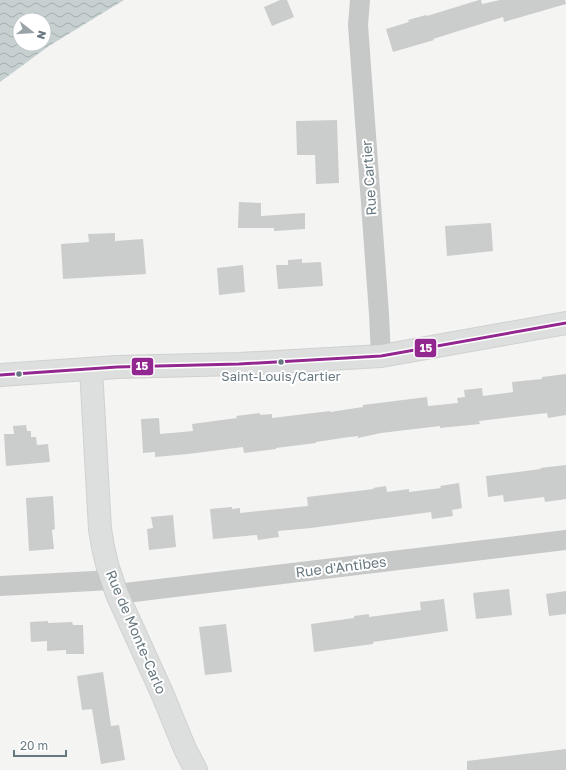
<svg xmlns="http://www.w3.org/2000/svg" width="566" height="770" font-family="'Golos Text',sans-serif">
	<style>
		.water { fill: url(#water-waves); fill-rule: evenodd }
		.building { fill: #cbcccc }
		.lines { fill: none; stroke-linecap: round; stroke-linejoin: round }
		.secondary-casing { stroke: #d0d1d1; stroke-width: 24 }
		.street { stroke: #c7c9c9; stroke-width: 20 }
		.secondary { stroke: #dddede; stroke-width: 22 }
		.bus-1-casing { stroke: #fff; stroke-width: 6 }
		.bus-1 { stroke: #922790; stroke-width: 3 }
		.bus-dot { fill: #687880; stroke: #fff; stroke-width: 1.5 }
		.labels { text-anchor: middle; stroke-width: 4; stroke-linejoin: round; paint-order: stroke }
		.bus-label { font-size: 13px; fill: #687880; stroke: #fff }
		.street-label { font-size: 14px; fill: #687880; stroke: #fff }
		.line-badge { stroke: #fff; stroke-width: 1.5 }
		.badge-label { font-size: 11px; text-anchor: middle; font-weight: bold; fill: #fff }
	</style>
	<defs>
		<pattern id="water-waves" width="16" height="10" patternUnits="userSpaceOnUse"><rect width="16" height="10" fill="#c6d0d1"/><path d="M0 5q4-4 8 0t8 0" fill="none" stroke="#a5aeaf"/></pattern>
	</defs>
	<rect width="100%" height="100%" fill="#f4f4f3"/>
	<!-- water -->
	<path class="water" d="M0 0H124L49 46 0 82ZM20 20H44V44H20Z"/>
	<!-- building -->
	<g class="building">
		<path d="M280 0H287L294 17 272 26 264 7Z"/>
		<path d="M479 0H481L482 4 500 0H565L566 4 504 22 503 17 433 39 434 40 393 52 386 29 409 22 408 20 426 15 427 16Z"/>
		<path d="M337 120 339 183 316 184 315 155H297L296 121Z"/>
		<path d="M239 202 261 203V216L305 213V229L274 231V228H238Z"/>
		<path d="M491 223 493 251 447 256 445 226Z"/>
		<path d="M115 233V241L143 239 146 274 63 279 61 244 89 242 88 234Z"/>
		<path d="M302 259V263L321 262 323 286 278 289 276 265H288V260Z"/>
		<path d="M243 265 245 292 219 295 217 268Z"/>
		<path d="M566 374V415L548 418 547 413 479 421 480 424 440 428V426L381 433 358 438V436L342 438 316 442V443L276 448V449L244 453 243 447 188 454 155 457V452L143 453 141 419 159 418 160 434 193 431 192 424 237 418 236 416 260 413V415L272 414V418L330 411V412L363 407V405L427 397 428 406 458 403 457 398 465 397 464 390 482 388 483 396 513 392 512 382 542 379V377Z"/>
		<path d="M26 425 27 431H31V437H36L37 445 48 444 50 462 6 466 4 434H14L13 426Z"/>
		<path d="M566 465V499L545 502 544 497 504 502 503 495 488 497 486 476 541 469 540 468Z"/>
		<path d="M459 483 462 508 452 510 453 516 432 519 431 512 311 528 278 531 279 537 258 540 257 535 213 539 210 509 232 507V509L240 508V513L308 506 307 497 374 489 373 488 386 486 387 492 409 489V492L441 488 440 486Z"/>
		<path d="M53 496 55 529 52 530 54 549 29 551 26 498Z"/>
		<path d="M173 515 176 547 149 550 147 529 153 528 151 517Z"/>
		<path d="M509 589 512 615 476 619 473 593Z"/>
		<path d="M566 591V614L549 616 546 594Z"/>
		<path d="M444 599 448 631 373 642V644L314 652 311 624 354 618V616L369 614V617L421 610 420 602Z"/>
		<path d="M48 621V623L72 622 73 625H83L84 654H66V650L47 651V641L31 642 30 622Z"/>
		<path d="M226 624 232 672 205 675 199 627Z"/>
		<path d="M103 672 111 726 119 725 125 760 101 764 92 709 82 710 77 676Z"/>
		<path d="M566 749V770H467V761Z"/>
	</g>
	<g class="lines">
		<!-- secondary casing -->
		<g class="secondary-casing">
			<g id="secondary">
				<path d="M91 369 100 529 103 547 108 568 117 594 162 693 185 749 196 770"/>
				<path d="M0 375 117 367 239 364 381 356 566 323"/>
			</g>
		</g>
		<!-- street -->
		<g class="street">
			<path d="M360 0 358 25 379 314 381 356"/>
			<path d="M0 586 112 580"/>
			<path d="M117 594 566 540"/>
		</g>
		<!-- secondary -->
		<use href="#secondary" class="secondary"/>
		<!-- bus-1 casing -->
		<g class="bus-1-casing">
			<path id="bus-1" d="M0 375 117 367 239 364 381 356 566 323"/>
		</g>
		<!-- bus-1 -->
		<use href="#bus-1" class="bus-1"/>
	</g>
	<!-- markers -->
	<g class="bus-dot">
		<circle cx="281" cy="362" r="3.5"/>
		<circle cx="19" cy="374" r="3.5"/>
	</g>
	<g class="labels">
		<!-- bus labels -->
		<g class="bus-label">
			<text x="281" y="381">Saint-Louis/Cartier</text>
		</g>
		<!-- street labels -->
		<g class="street-label">
			<text transform="translate(369 178) rotate(-94)" y="5">Rue Cartier</text>
			<text transform="translate(341 567) rotate(-7)" y="5">Rue d'Antibes</text>
			<text transform="translate(136 632) rotate(67)" y="5">Rue de Monte-Carlo</text>
		</g>
	</g>
	<g class="line-badge">
		<rect x="414" y="338" width="23" height="20" rx="4" fill="#922790"/>
		<rect x="131" y="357" width="23" height="19" rx="4" fill="#922790"/>
	</g>
	<g class="badge-label">
		<text x="426" y="352">15</text>
		<text x="142" y="370">15</text>
	</g>
	<!-- north arrow -->
	<g transform="translate(32 32) rotate(107)"><circle r="19" fill="#ffffff" stroke="#c3c9cc"/>
	<path d="M0-3L7 15L0 10L-7 15Z" fill="#99a3a8"/>
	<text y="-6" font-size="11" font-weight="bold" text-anchor="middle" fill="#687880">N</text>
	</g>
	<!-- scale -->
	<path d="M14 750v6h52v-6" fill="none" stroke="#687880" stroke-width="2"/>
	<text x="20" y="750" font-size="12" fill="#687880" stroke="#ffffff" stroke-width="3" paint-order="stroke">20 m</text>
</svg>
